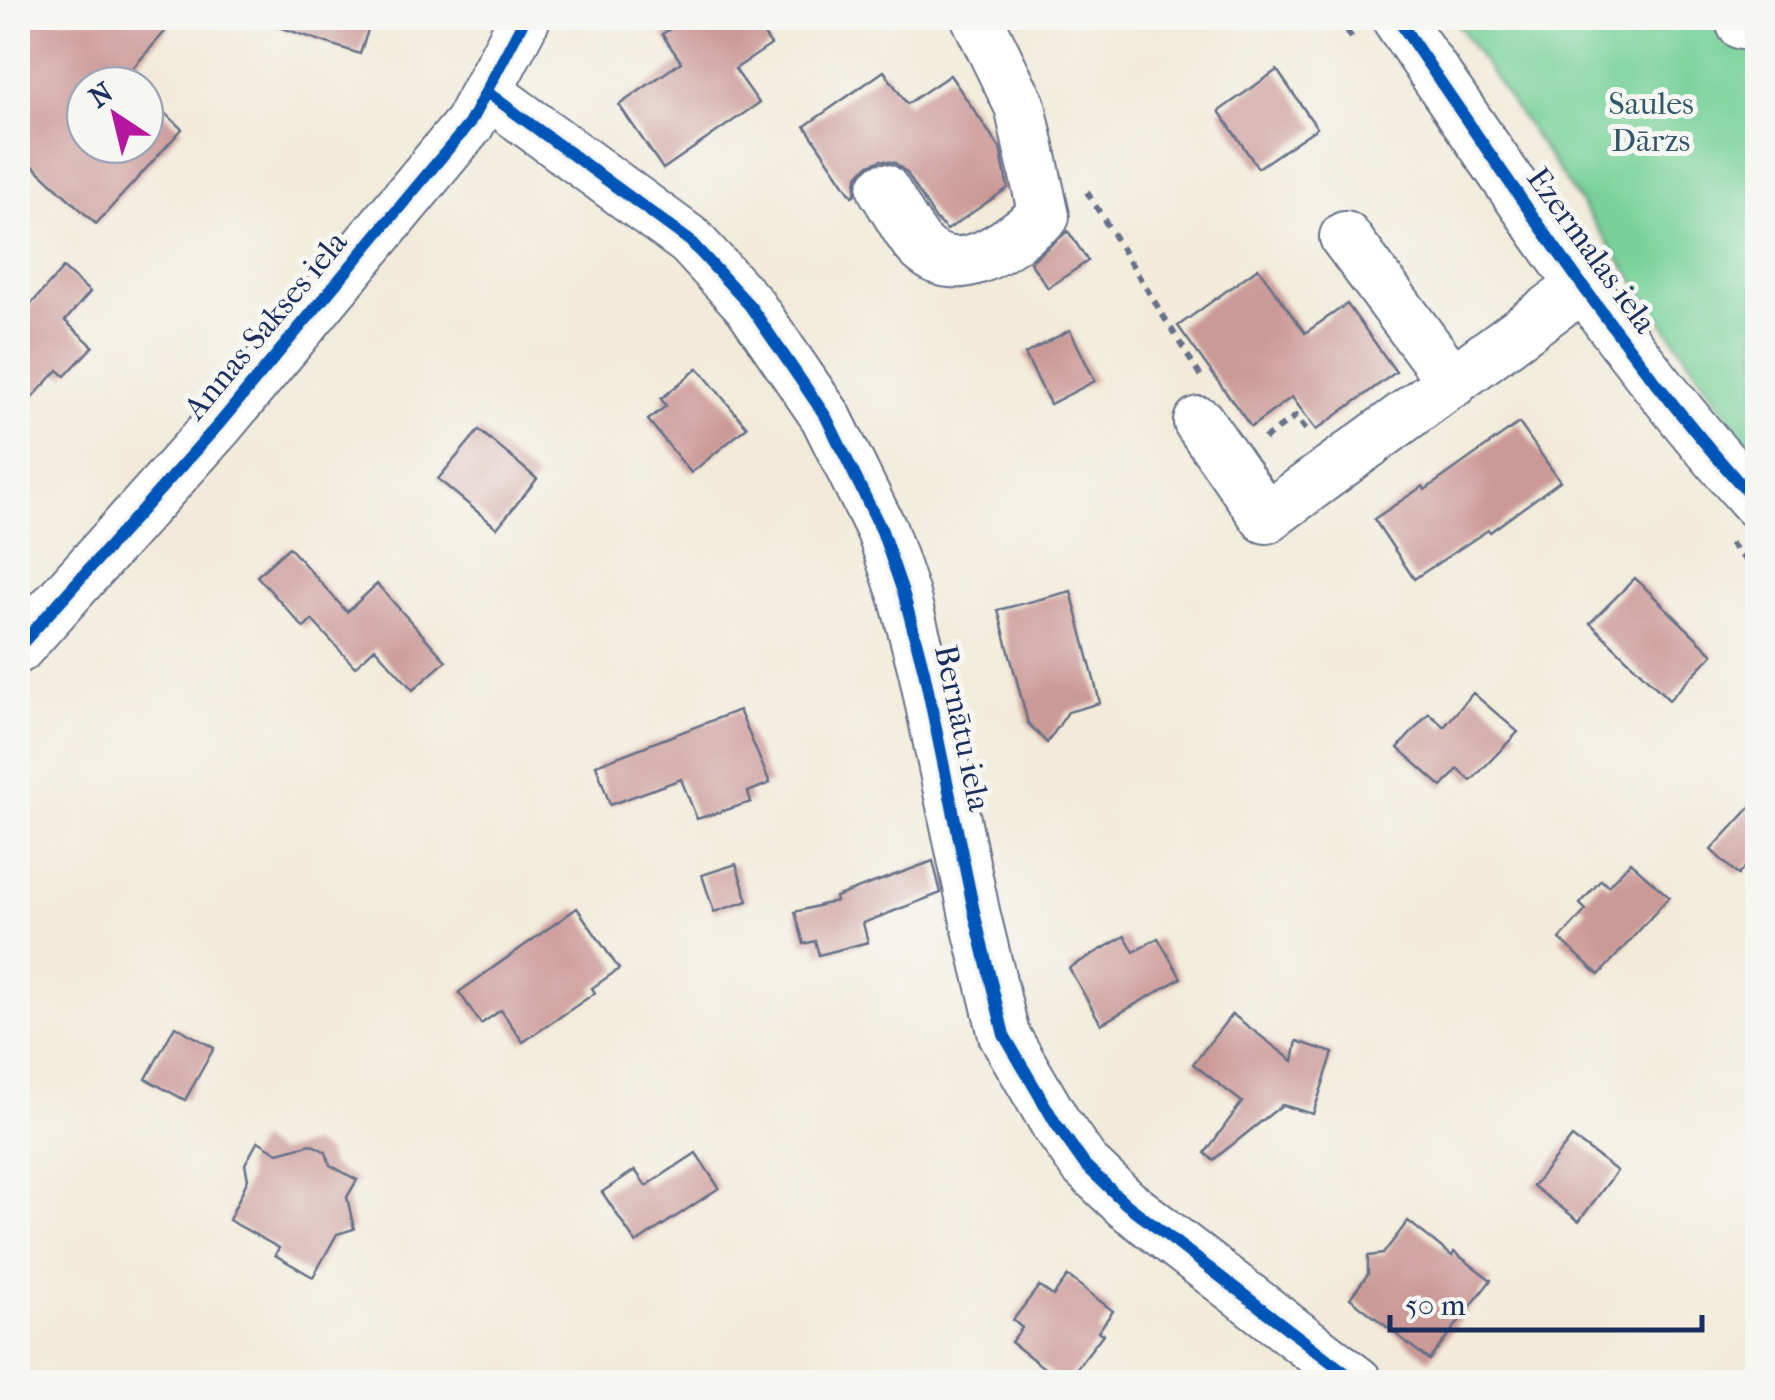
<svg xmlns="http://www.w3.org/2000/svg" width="1775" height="1400" font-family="'IM FELL French Canon',serif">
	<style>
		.green { fill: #77d198; stroke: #49807b; stroke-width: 2.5 }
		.building { fill: #cb9996 }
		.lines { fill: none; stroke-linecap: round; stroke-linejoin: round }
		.minor-casing { stroke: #667189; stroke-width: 54 }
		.path { stroke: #667189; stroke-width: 6; stroke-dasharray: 8 8; stroke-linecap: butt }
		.minor { stroke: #fff; stroke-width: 50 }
		.cycleway-casing { stroke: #f6f6f2; stroke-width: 19 }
		.cycleway { stroke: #0057b8; stroke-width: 12 }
		.labels { text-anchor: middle; stroke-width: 10; stroke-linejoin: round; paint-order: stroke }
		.park-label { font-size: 32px; fill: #32586c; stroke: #f6f6f2 }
		.street-label { font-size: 32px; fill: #1b2f5e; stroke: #f6f6f2 }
	</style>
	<rect width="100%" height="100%" fill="#f6f6f2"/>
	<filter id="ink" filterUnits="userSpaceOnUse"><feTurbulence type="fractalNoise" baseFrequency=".01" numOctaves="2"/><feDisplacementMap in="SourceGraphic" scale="20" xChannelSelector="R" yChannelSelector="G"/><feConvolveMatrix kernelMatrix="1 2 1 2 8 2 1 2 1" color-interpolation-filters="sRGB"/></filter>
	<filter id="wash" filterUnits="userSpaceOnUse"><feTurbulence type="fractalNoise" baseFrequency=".0048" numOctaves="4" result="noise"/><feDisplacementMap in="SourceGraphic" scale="40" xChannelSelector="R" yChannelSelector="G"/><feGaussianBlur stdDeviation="2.25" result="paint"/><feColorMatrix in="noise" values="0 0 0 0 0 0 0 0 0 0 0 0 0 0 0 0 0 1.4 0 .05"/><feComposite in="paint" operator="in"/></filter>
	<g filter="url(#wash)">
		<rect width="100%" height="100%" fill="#f2ebd9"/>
		<!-- green -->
		<path class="green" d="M1453 18H1757V452L1738 431Z"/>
		<g id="blocks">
			<!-- building -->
			<g class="building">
				<path d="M18 18H177L125 77 134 85H85V145H145V95L182 129 96 224 18 152Z"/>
				<path d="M271 18H372L360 54 270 24Z"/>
				<path d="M687 18H752L771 45 735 69 759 103 663 169 619 105 681 62 662 34Z"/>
				<path d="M1277 70 1317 128 1258 168 1219 111Z"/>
				<path d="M884 71 907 104 950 75 1000 148 1008 188 947 230 936 220 907 173 895 163 881 160 867 166 857 177 855 194 852 196 805 126Z"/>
				<path d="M1068 231 1088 261 1048 288 1030 262Z"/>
				<path d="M63 268 90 292 65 321 93 346 65 376 58 370 18 413V319Z"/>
				<path d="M1258 268 1305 333 1347 304 1396 372 1316 430 1292 397 1251 427 1178 326Z"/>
				<path d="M1070 330 1095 381 1050 404 1025 354Z"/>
				<path d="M698 368 747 427 691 473 648 420 666 406 661 399Z"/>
				<path d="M1519 423 1560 481 1490 532 1488 530 1414 579 1374 519 1423 486 1425 490Z"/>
				<path d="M479 430 537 479 497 528 438 479Z"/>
				<path d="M289 547 347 612 377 584 446 661 413 690 375 648 355 667 312 620 304 628 257 576Z"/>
				<path d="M1635 578 1713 654 1669 700 1590 623Z"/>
				<path d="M1071 591 1100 703 1068 712 1047 743 1028 723 998 610Z"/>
				<path d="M1473 693 1518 732 1471 781 1458 769 1442 787 1398 748 1429 713 1444 727Z"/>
				<path d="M739 710 770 783 748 792 751 802 697 819 681 779 610 805 596 765Z"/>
				<path d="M1758 799V853L1738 875 1711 850Z"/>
				<path d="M933 861 941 893 863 923 868 942 819 955 815 941 804 944 795 912 836 901 835 897Z"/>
				<path d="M1630 862 1669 897 1599 975 1560 939 1586 910 1580 904 1601 880 1608 886Z"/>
				<path d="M736 864 748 901 714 912 702 875Z"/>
				<path d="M577 908 619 969 592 988 595 993 523 1042 501 1010 481 1024 459 992Z"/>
				<path d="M1125 936 1134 952 1158 938 1181 978 1101 1024 1069 968Z"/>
				<path d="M1232 1014 1293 1061 1297 1041 1333 1053 1313 1114 1282 1105 1213 1160 1205 1153 1242 1102 1193 1064Z"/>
				<path d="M175 1026 214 1048 185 1100 146 1079Z"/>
				<path d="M1572 1137 1617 1171 1579 1221 1533 1186Z"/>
				<path d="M258 1141 278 1153 311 1144 326 1152 330 1165 357 1180 347 1197 354 1229 337 1234 313 1277 275 1255 279 1248 229 1220 248 1179 245 1164Z"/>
				<path d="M696 1153 719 1188 636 1243 602 1192 635 1170 646 1186Z"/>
				<path d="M1408 1221 1452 1256 1454 1252 1491 1280 1429 1360 1350 1298 1368 1274V1256L1383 1254Z"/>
				<path d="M1068 1276 1113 1311 1098 1332 1103 1334 1066 1382H1062L1011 1342 1022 1328 1013 1320 1039 1286 1053 1296Z"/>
			</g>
		</g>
	</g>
	<g filter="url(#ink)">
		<use href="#blocks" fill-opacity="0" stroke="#667189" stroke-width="2.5"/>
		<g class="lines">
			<!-- minor casing -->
			<g class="minor-casing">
				<g id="minor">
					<path d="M1397 18C1511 185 1622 354 1758 504"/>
					<path d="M1741 18 1742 24 1758 22"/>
					<path d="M488 93 690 241 750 306 826 417 882 531 904 595 924 671 975 916 1004 1035 1056 1124 1085 1165 1126 1204 1357 1382"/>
					<path d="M883 189C894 205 909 236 923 249 964 285 1011 239 1044 216L1020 106 977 18"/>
					<path d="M1345 237 1453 382"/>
					<path d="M1199 422 1266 518 1581 287"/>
					<path d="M18 648 219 424 469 124 525 18"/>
				</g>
			</g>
			<!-- path -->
			<g class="path">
				<path d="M1338 18 1354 41"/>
				<path d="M1087 192 1201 377"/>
				<path d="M1264 439 1296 416 1307 431"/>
				<path d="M1730 543 1758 574"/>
			</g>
			<!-- minor -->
			<use href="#minor" class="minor"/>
			<!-- cycleway casing -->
			<g class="cycleway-casing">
				<g id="cycleway">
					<path d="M1397 18C1511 185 1622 354 1758 504"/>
					<path d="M488 93 690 241 750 306 826 417 882 531 904 595 924 671 975 916 1004 1035 1056 1124 1085 1165 1126 1204 1357 1382"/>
					<path d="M18 648 219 424 469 124 525 18"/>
				</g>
			</g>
			<!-- cycleway -->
			<use href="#cycleway" class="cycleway"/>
		</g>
	</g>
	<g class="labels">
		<!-- park labels -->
		<g class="park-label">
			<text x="1651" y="114">Saules<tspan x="1651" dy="37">Dārzs</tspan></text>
		</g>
		<!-- street labels -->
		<g class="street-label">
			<text transform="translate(1592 250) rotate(54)" y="11">Ezermalas iela</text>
			<text transform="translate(265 325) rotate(-50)" y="11">Annas Sakses iela</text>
			<text transform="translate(963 728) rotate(78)" y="11">Bernātu iela</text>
		</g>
	</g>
	<!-- margin -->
	<rect width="1775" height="1400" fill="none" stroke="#f6f6f2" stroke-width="60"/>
	<!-- north arrow -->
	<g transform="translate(115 115) rotate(325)"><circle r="48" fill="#f6f6f2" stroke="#9ea6b7" stroke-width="2.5"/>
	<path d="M0-8L18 38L0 25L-18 38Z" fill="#b5179e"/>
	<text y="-15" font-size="28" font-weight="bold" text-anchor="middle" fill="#1b2f5e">N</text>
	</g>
	<!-- scale -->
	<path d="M1390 1315v15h312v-15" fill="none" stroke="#1b2f5e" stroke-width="5"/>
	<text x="1405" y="1315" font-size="30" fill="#1b2f5e" stroke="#f6f6f2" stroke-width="8" paint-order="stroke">50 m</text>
</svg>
